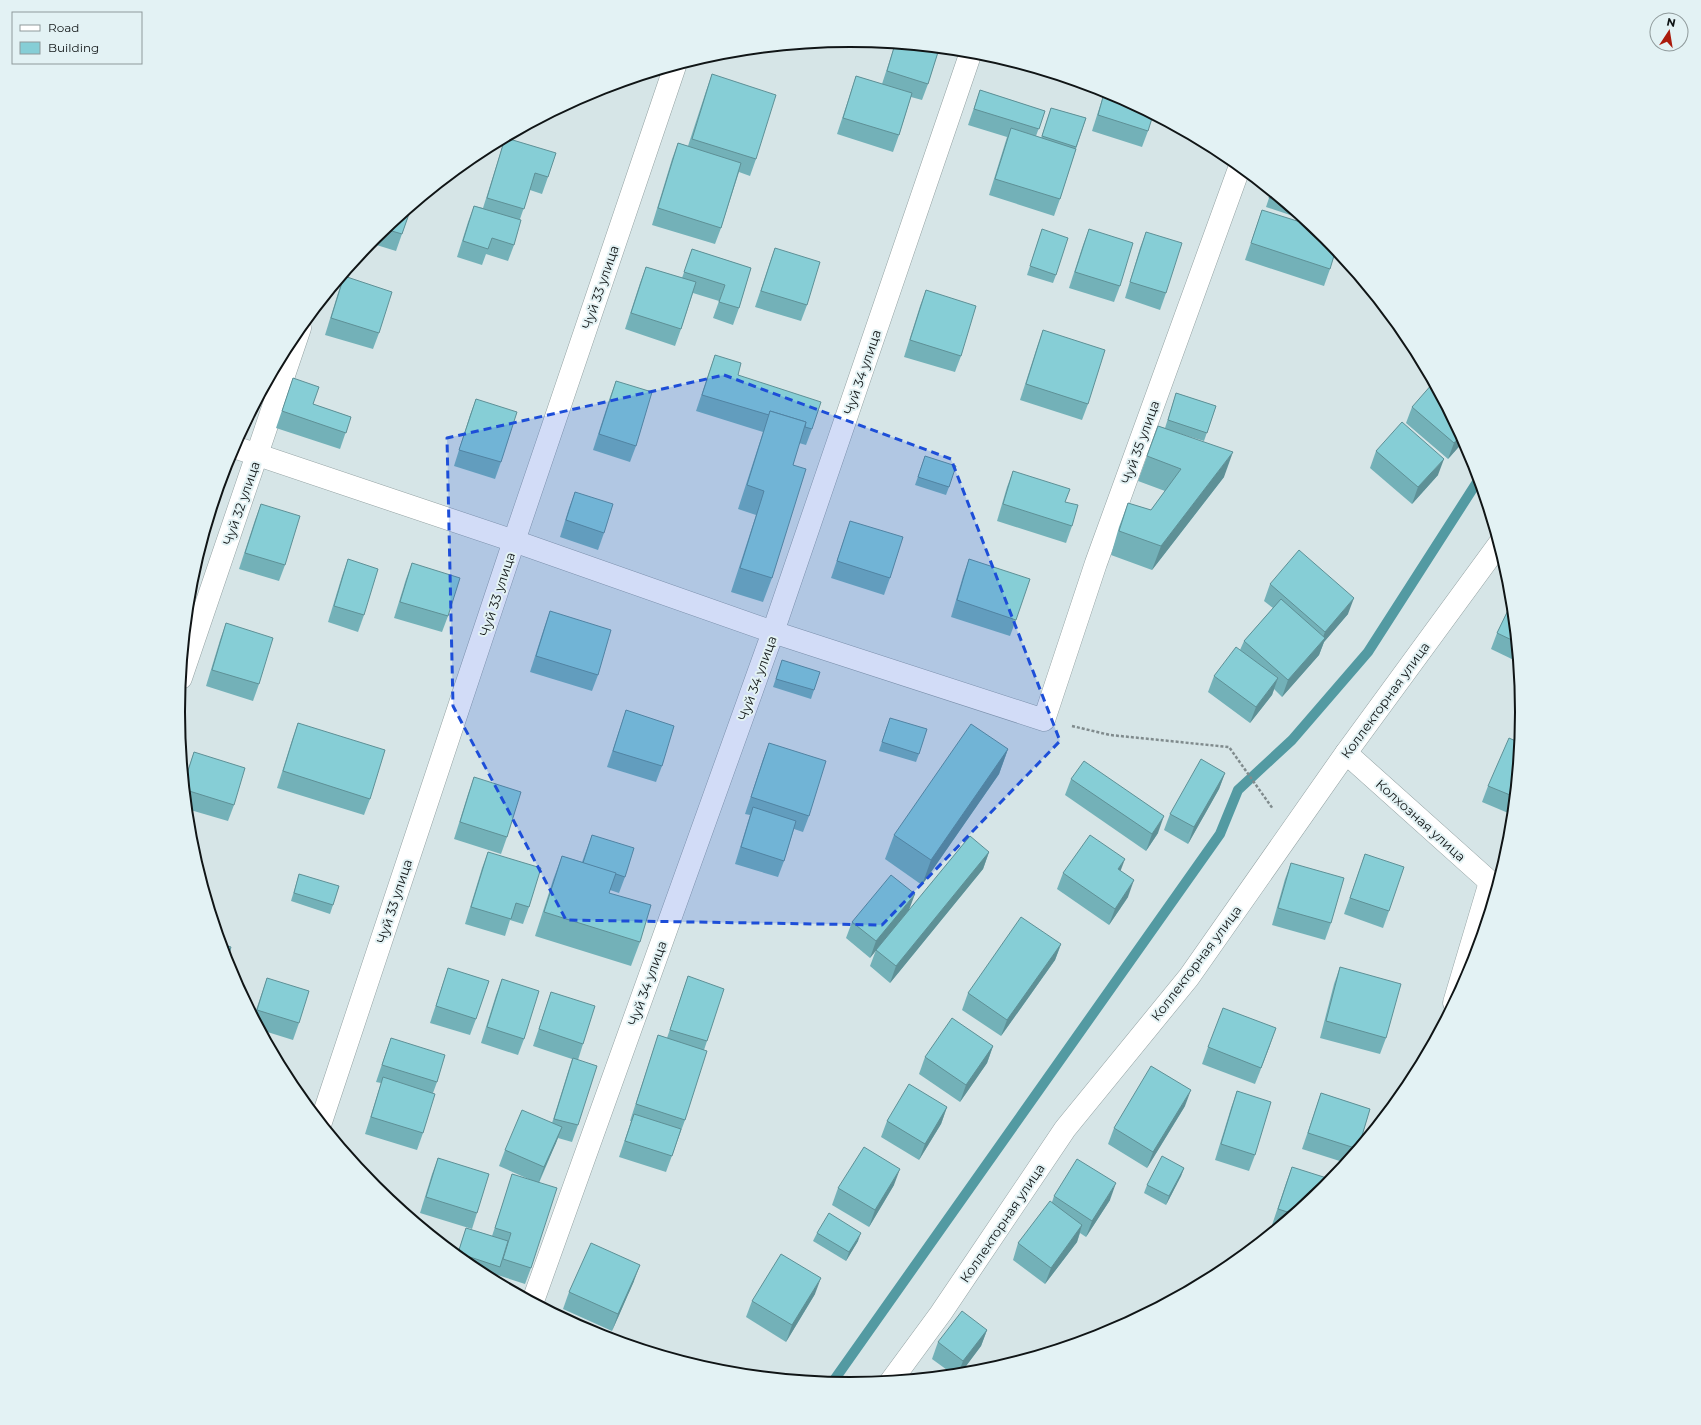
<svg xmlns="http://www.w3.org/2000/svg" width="1701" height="1425" font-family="Montserrat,sans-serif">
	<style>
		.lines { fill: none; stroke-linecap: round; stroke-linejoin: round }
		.stream { stroke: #539aa2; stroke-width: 10 }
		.minor-casing { stroke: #93a1a2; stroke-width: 23 }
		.path { stroke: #808b8d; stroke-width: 2.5; stroke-dasharray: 3 2; stroke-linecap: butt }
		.minor { stroke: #fff; stroke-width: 22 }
		.wall { fill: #73b1b8 }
		.shaded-wall { fill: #5e9096 }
		.building { fill: #86ced6; stroke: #5e9096 }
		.marked { fill: #1d4ed8; fill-opacity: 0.2; stroke: #1d4ed8; stroke-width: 3; stroke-dasharray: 8 5; stroke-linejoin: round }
		.labels { text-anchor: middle; stroke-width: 4; stroke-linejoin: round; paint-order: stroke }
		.street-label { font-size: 13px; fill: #101516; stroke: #e3f2f4 }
		.rim { fill: none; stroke: #101516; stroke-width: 2 }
	</style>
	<rect width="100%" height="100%" fill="#d6e5e7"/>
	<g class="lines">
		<!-- stream -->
		<path class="stream" d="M832 1383 1220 834 1238 790 1292 740 1368 652 1479 479"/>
		<!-- minor casing -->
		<g class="minor-casing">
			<g id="minor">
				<path d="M234 447 514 541 773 632 1044 720 1096 563 1240 166"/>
				<path d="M181 678 300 328"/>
				<path d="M1346 753 1490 882 1498 884"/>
				<path d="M1454 1003 1490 882"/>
				<path d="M321 1122 514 541 675 66"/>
				<path d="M533 1301 773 632 971 52"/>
				<path d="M891 1381 941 1313 1065 1129 1189 977 1346 753 1499 544"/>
			</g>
		</g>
		<!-- path -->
		<path class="path" d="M1072 726 1110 735 1229 747 1273 809"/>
		<!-- minor -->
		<use href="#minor" class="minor"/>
	</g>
	<!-- wall -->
	<g class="wall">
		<path d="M895 44 939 49 928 84 922 100 911 97 899 135 893 152 837 134 856 76 882 84Z"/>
		<path d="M712 74 756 159 750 176 739 172 721 228 715 244 652 225 672 159 678 143 688 146 706 91Z"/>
		<path d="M980 90 1045 111 1036 136 1041 138 1051 108 1086 118 1060 199 1054 216 989 195 1007 137 968 125Z"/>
		<path d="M1105 90 1108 91 1148 131 1142 147 1092 131Z"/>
		<path d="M505 138 548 177 542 194 530 190 520 219 514 245 508 261 486 254 482 265 457 257 468 222 474 206 483 208 500 154Z"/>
		<path d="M1271 192 1303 218 1302 219 1266 207Z"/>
		<path d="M411 208 396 251 370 243 375 237Z"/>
		<path d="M1262 210 1330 269 1324 286 1245 260Z"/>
		<path d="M1042 229 1056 275 1053 283 1027 275Z"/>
		<path d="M1089 229 1120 286 1114 302 1069 288 1083 245Z"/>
		<path d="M1146 232 1166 293 1160 310 1125 298 1140 248Z"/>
		<path d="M775 248 807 305 801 321 755 307 769 265Z"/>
		<path d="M692 249 751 268 739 308 733 325 713 318 719 301 693 293 681 329 675 346 625 329 640 283 646 267 682 278Z"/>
		<path d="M344 276 379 333 373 349 325 335 338 293Z"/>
		<path d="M926 290 961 356 955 372 904 357 920 306Z"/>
		<path d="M1043 330 1088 404 1082 420 1020 400 1037 347Z"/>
		<path d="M715 355 738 375 812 429 806 445 799 443 793 465 772 578 763 602 731 592 756 515 738 509 763 432 696 411 709 372Z"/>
		<path d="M293 378 313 404 351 417 340 449 276 428Z"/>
		<path d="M616 381 636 446 630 462 593 450 610 397Z"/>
		<path d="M1176 393 1216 406 1204 441 1168 430 1224 477 1152 570 1111 555 1119 527 1128 503 1151 510 1165 491 1138 481 1158 426 1165 428Z"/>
		<path d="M476 399 501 462 495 479 454 466 470 415Z"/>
		<path d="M1412 407 1464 441 1448 459 1406 423Z"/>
		<path d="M1376 451 1438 475 1412 504 1370 468Z"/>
		<path d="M925 456 949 487 946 495 915 485Z"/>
		<path d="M1013 471 1065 502 1072 526 1066 543 997 521 1007 487Z"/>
		<path d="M575 492 604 533 598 550 560 537 569 508Z"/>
		<path d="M261 504 285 565 279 581 239 569 255 520Z"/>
		<path d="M850 521 890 578 884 595 831 578Z"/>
		<path d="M348 559 364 615 358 632 328 622 342 576Z"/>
		<path d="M969 559 1016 620 1010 636 951 617 963 576Z"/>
		<path d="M412 563 448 616 442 632 394 618 406 579Z"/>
		<path d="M1270 584 1348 614 1324 642 1319 655 1282 697 1274 689 1272 695 1250 723 1208 692 1214 676 1240 650 1244 641 1273 608 1264 601Z"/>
		<path d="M1512 602 1518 662 1491 649 1497 633Z"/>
		<path d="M550 611 598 675 592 691 530 672 544 628Z"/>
		<path d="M226 623 259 684 253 701 206 686 220 640Z"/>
		<path d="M782 660 814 690 811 699 773 687Z"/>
		<path d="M626 710 662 766 656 782 607 767Z"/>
		<path d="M298 723 370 799 364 815 277 788 292 740Z"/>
		<path d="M887 726 919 754 916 762 879 751Z"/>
		<path d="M769 743 809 816 803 832 794 829 784 861 778 877 735 864 750 815 745 814 763 759Z"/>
		<path d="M1520 743 1513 815 1482 802 1488 786Z"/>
		<path d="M1008 749 999 774 922 885 885 859 894 835Z"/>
		<path d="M194 752 234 805 228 821 187 809 185 779Z"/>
		<path d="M1225 773 1219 789 1188 844 1164 830 1170 814Z"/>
		<path d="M474 777 507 837 501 854 454 839 468 794Z"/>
		<path d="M1071 779 1158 833 1146 851 1065 795Z"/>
		<path d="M592 835 625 877 619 893 610 890 609 893 640 942 631 966 535 936 553 880 562 856 582 862Z"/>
		<path d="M488 852 529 907 523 924 510 920 505 936 465 924 482 868Z"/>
		<path d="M989 852 983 869 890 983 870 966 876 950 870 958 846 938 852 922 909 910Z"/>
		<path d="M1365 854 1389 911 1383 928 1344 914Z"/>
		<path d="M1291 863 1331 923 1325 940 1272 925 1285 879Z"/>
		<path d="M1120 871 1128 897 1109 925 1057 889 1063 873Z"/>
		<path d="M299 874 333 905 330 914 291 901Z"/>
		<path d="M1061 944 1055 960 1001 1036 962 1010 968 993Z"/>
		<path d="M1340 967 1386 1038 1380 1054 1320 1038 1334 984Z"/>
		<path d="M448 968 476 1019 470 1035 430 1023Z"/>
		<path d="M688 976 707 1041 704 1050 685 1120 666 1172 619 1157 631 1121H630L658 1035 667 1038Z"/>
		<path d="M267 978 299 1023 293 1040 261 1030 254 1016Z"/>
		<path d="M502 979 524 1039 518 1055 481 1043 496 995Z"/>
		<path d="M551 992 583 1044 578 1060V1125L572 1142 558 1138 539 1183 531 1268 525 1284 470 1266 457 1256 466 1228 492 1236 507 1191 512 1174 533 1181 499 1166 505 1150 552 1123 572 1059 533 1046Z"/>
		<path d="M391 1038 437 1082 433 1093 423 1133 417 1150 365 1134 381 1083 376 1082 385 1055Z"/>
		<path d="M1270 1045 1255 1084 1202 1064 1208 1047Z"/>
		<path d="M993 1046 987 1063 960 1102 919 1074 925 1057Z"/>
		<path d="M1237 1091 1255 1155 1249 1171 1215 1160 1231 1108Z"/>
		<path d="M1321 1093 1370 1109 1358 1150 1346 1163 1302 1149Z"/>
		<path d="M1185 1106 1147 1168 1108 1144 1114 1128Z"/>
		<path d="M947 1107 941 1124 919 1160 881 1137 887 1121Z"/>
		<path d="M438 1158 477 1213 472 1229 420 1213 432 1174Z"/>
		<path d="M1292 1167 1326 1188 1278 1227 1272 1225 1286 1183Z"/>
		<path d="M1184 1168 1181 1176 1166 1205 1144 1193 1147 1185Z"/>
		<path d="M894 1185 869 1227 832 1205 838 1188Z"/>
		<path d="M1054 1196 1110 1200 1086 1237 1080 1233 1077 1242 1045 1284 1013 1260 1018 1243 1052 1202Z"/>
		<path d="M817 1233 858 1241 846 1261 813 1241Z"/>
		<path d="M634 1281 612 1331 563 1309 569 1292Z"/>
		<path d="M815 1294 786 1342 746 1317 752 1301Z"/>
		<path d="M987 1330 981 1346 960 1374 954 1375 932 1359 938 1342Z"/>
	</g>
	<!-- shaded-wall -->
	<g class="shaded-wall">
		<path d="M1461 435 1464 441 1448 459 1454 443Z"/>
		<path d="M1233 452 1224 477 1152 570 1161 546Z"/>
		<path d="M1444 459 1438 475 1412 504 1418 487Z"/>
		<path d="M1354 598 1348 614 1324 642 1319 655 1282 697 1288 680 1320 644 1325 632Z"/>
		<path d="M1278 678 1272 695 1250 723 1256 707Z"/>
		<path d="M1008 749 999 774 922 885 931 860Z"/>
		<path d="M1225 773 1219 789 1188 844 1194 827Z"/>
		<path d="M1164 816 1158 833 1146 851 1152 834Z"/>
		<path d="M989 852 983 869 890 983 896 966Z"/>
		<path d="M1125 859 1119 875 1118 869Z"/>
		<path d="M1134 880 1128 897 1109 925 1115 909Z"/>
		<path d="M915 894 909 910 870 958 876 941Z"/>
		<path d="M1061 944 1055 960 1001 1036 1007 1020Z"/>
		<path d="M1276 1028 1270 1045 1255 1084Z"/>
		<path d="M993 1046 987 1063 960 1102 966 1085Z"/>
		<path d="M1191 1090 1185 1106 1147 1168 1153 1152Z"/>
		<path d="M947 1107 941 1124 919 1160 925 1144Z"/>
		<path d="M562 1127 556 1143 538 1183 544 1167Z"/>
		<path d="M1184 1168 1181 1176 1166 1205 1169 1196Z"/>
		<path d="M900 1169 894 1185 869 1227 875 1210Z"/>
		<path d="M1116 1183 1110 1200 1086 1237 1092 1221Z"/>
		<path d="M1082 1225 1077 1242 1045 1284 1051 1268Z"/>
		<path d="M861 1233 858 1241 846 1261 849 1252Z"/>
		<path d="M640 1265 634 1281 612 1331 618 1314Z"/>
		<path d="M821 1278 815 1294 786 1342 792 1325Z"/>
		<path d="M987 1330 981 1346 960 1374H958L963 1361Z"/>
	</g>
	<!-- building -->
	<g class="building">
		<path d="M895 44 939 49 928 84 887 71Z"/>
		<path d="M712 74 776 95 756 159 692 139Z"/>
		<path d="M856 76 912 93 899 135 843 118Z"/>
		<path d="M980 90 1045 111 1039 129 974 109Z"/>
		<path d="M1105 90 1108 91 1153 115 1148 131 1098 115Z"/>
		<path d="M1051 108 1086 118 1076 147 1042 136Z"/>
		<path d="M1011 128 1076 149 1060 199 995 179Z"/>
		<path d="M505 138H506L556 153 548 177 535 173 524 209 487 198Z"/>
		<path d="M678 143 741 163 721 228 658 208Z"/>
		<path d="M1271 192 1286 204 1269 198Z"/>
		<path d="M474 206 521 220 514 245 492 238 488 249 463 241Z"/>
		<path d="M411 208 402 234 385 229Z"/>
		<path d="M1262 210 1313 226 1326 237 1336 249 1330 269 1251 243Z"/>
		<path d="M1042 229 1068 238 1056 275 1030 266Z"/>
		<path d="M1089 229 1133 243 1120 286 1075 272Z"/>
		<path d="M1146 232 1182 243 1166 293 1130 282Z"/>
		<path d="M775 248 820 262 807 305 761 291Z"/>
		<path d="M692 249 751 268 739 308 719 302 725 285 684 272Z"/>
		<path d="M646 267 696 282 681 329 631 313Z"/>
		<path d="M344 276 392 292 379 333 331 318Z"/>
		<path d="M926 290 976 306 961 356 910 340Z"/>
		<path d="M1043 330 1105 350 1088 404 1026 384Z"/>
		<path d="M715 355 741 363 738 375 821 402 812 429 805 427 806 422 770 411 769 415 702 395Z"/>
		<path d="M293 378 319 387 313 404 351 417 346 433 282 411Z"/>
		<path d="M616 381 652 392 636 446 599 434Z"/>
		<path d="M1433 383 1461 435 1454 443 1412 407Z"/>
		<path d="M1176 393 1216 406 1207 433 1168 420Z"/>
		<path d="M476 399 517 412 501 462 459 450Z"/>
		<path d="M770 411 806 422 793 465 806 469 772 578 740 568 764 491 747 485Z"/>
		<path d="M1402 422 1444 459 1418 487 1376 451Z"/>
		<path d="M1158 426 1233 452 1161 546 1119 531 1128 503 1151 510 1181 469 1147 456Z"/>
		<path d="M925 456 956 466 949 487 918 477Z"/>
		<path d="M1013 471 1070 489 1065 502 1078 505 1072 526 1003 504Z"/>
		<path d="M575 492 613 504 604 533 566 520Z"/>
		<path d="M261 504 300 516 285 565 245 553Z"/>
		<path d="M850 521 903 537 890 578 837 561Z"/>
		<path d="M1299 550 1354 598 1325 632 1270 584Z"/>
		<path d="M348 559 378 569 364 615 334 606Z"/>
		<path d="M969 559 1030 579 1016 620 957 600Z"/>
		<path d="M412 563 460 578 448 616 400 602Z"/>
		<path d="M1281 599 1325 638 1288 680 1244 641Z"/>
		<path d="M1512 602 1516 642 1497 633Z"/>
		<path d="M550 611 611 630 598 675 536 656Z"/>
		<path d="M226 623 273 638 259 684 212 670Z"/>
		<path d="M1236 647 1278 678 1256 707 1214 676Z"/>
		<path d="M782 660 820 672 814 690 776 679Z"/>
		<path d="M626 710 674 726 662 766 613 751Z"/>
		<path d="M890 718 927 729 919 754 882 742Z"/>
		<path d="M298 723 385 750 370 799 283 771Z"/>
		<path d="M971 724 1008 749 931 860 894 835Z"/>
		<path d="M1509 738 1520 743 1515 797 1488 786Z"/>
		<path d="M769 743 826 761 809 816 751 797Z"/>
		<path d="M194 752 245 768 234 805 186 790 185 780Z"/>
		<path d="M1201 759 1225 773 1194 827 1170 814Z"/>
		<path d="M1084 761 1164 816 1152 834 1071 779Z"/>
		<path d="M474 777 521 792 507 837 460 822Z"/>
		<path d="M753 807 796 821 784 861 741 847Z"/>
		<path d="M592 835 634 848 625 877 583 863Z"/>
		<path d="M1090 835 1125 859 1118 869 1134 880 1115 909 1063 873Z"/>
		<path d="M970 836 989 852 896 966 876 950Z"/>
		<path d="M488 852 541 868 529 907 516 903 511 919 471 907Z"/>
		<path d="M1365 854 1404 867 1389 911 1350 898Z"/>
		<path d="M562 856 616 873 609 893 651 905 640 942 544 912Z"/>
		<path d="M1291 863 1344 878 1331 923 1278 908Z"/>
		<path d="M299 874 339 886 333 905 294 893Z"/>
		<path d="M891 875 915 894 876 941 852 922Z"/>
		<path d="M1021 917 1061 944 1007 1020 968 993Z"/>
		<path d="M221 944 231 947 227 961Z"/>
		<path d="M1340 967 1401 984 1386 1038 1326 1021Z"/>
		<path d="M448 968 489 981 476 1019 436 1006Z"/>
		<path d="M688 976 724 989 707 1041 670 1030Z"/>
		<path d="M267 978 309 991 299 1023 257 1010Z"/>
		<path d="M502 979 539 991 524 1039 487 1027Z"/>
		<path d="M551 992 595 1006 583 1044 539 1029Z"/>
		<path d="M1223 1008 1276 1028 1261 1068 1208 1047Z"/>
		<path d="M952 1018 993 1046 966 1085 925 1057Z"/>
		<path d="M658 1035 707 1051 685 1120 636 1104Z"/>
		<path d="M391 1038 445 1055 437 1082 382 1065Z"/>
		<path d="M573 1058 597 1066 578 1125 554 1119Z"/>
		<path d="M1151 1066 1191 1090 1153 1152 1114 1128Z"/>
		<path d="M383 1077 435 1094 423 1133 371 1117Z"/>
		<path d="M909 1084 947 1107 925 1144 887 1121Z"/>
		<path d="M1237 1091 1271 1102 1255 1155 1221 1144Z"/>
		<path d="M1321 1093 1370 1109 1358 1149 1308 1133Z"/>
		<path d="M522 1110 562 1127 544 1167 505 1150Z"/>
		<path d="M634 1114 681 1129 672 1156 625 1141Z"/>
		<path d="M864 1147 900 1169 875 1210 838 1188Z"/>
		<path d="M1162 1156 1184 1168 1169 1196 1147 1185Z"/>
		<path d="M438 1158 489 1174 477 1213 426 1197Z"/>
		<path d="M1077 1159 1116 1183 1092 1221 1054 1196Z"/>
		<path d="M1292 1167 1333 1180 1326 1188 1294 1214 1278 1209Z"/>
		<path d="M512 1174 557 1188 531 1268 503 1259 511 1233 495 1228Z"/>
		<path d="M1050 1201 1082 1225 1051 1268 1018 1243Z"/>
		<path d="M829 1213 861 1233 849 1252 817 1233Z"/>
		<path d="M466 1228 508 1241 500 1267 458 1253Z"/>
		<path d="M591 1243 640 1265 618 1314 569 1292Z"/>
		<path d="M781 1254 821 1278 792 1325 752 1301Z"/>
		<path d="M962 1311 987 1330 963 1361 938 1342Z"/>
		<path d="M698 1360 711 1369 694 1364Z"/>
	</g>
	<!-- marked area -->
	<path class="marked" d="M724 375 951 459 1060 741 882 925 566 920 453 706 447 438Z"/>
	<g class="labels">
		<!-- street labels -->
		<g class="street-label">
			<text transform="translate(600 287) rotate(-71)" y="5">Чуй 33 улица</text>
			<text transform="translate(862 372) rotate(-71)" y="5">Чуй 34 улица</text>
			<text transform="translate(1140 442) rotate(-70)" y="5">Чуй 35 улица</text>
			<text transform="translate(241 503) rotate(-71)" y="5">Чуй 32 улица</text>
			<text transform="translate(497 594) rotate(-72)" y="5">Чуй 33 улица</text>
			<text transform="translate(757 678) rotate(-70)" y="5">Чуй 34 улица</text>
			<text transform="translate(1385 700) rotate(-54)" y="5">Коллекторная улица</text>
			<text transform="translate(1421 820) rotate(42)" y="5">Колхозная улица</text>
			<text transform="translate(394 901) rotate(-72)" y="5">Чуй 33 улица</text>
			<text transform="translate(1196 963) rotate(-53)" y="5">Коллекторная улица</text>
			<text transform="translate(647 983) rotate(-70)" y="5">Чуй 34 улица</text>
			<text transform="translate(1002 1223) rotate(-56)" y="5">Коллекторная улица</text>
		</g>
	</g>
	<!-- crop -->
	<path d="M0 0H1701V1425H0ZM185 712a665 665 0 1 1 1330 0a665 665 0 1 1-1330 0Z" fill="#e3f2f4" fill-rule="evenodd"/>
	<path class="rim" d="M185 712a665 665 0 1 1 1330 0a665 665 0 1 1-1330 0Z"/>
	<!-- legend -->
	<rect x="12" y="12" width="130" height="52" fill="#e3f2f4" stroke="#8f9a9b"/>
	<rect x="20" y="25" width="20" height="6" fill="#ffffff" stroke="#8f9a9b"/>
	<text x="48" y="32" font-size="12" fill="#101516">Road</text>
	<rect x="20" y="42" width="20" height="12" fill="#86ced6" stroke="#8f9a9b"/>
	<text x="48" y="52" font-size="12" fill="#101516">Building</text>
	<!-- north arrow -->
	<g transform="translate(1669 32) rotate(12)"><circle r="19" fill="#e3f2f4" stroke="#8f9a9b"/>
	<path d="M0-3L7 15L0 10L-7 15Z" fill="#ab1b0c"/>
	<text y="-6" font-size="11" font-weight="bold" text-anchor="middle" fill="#101516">N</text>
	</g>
</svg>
